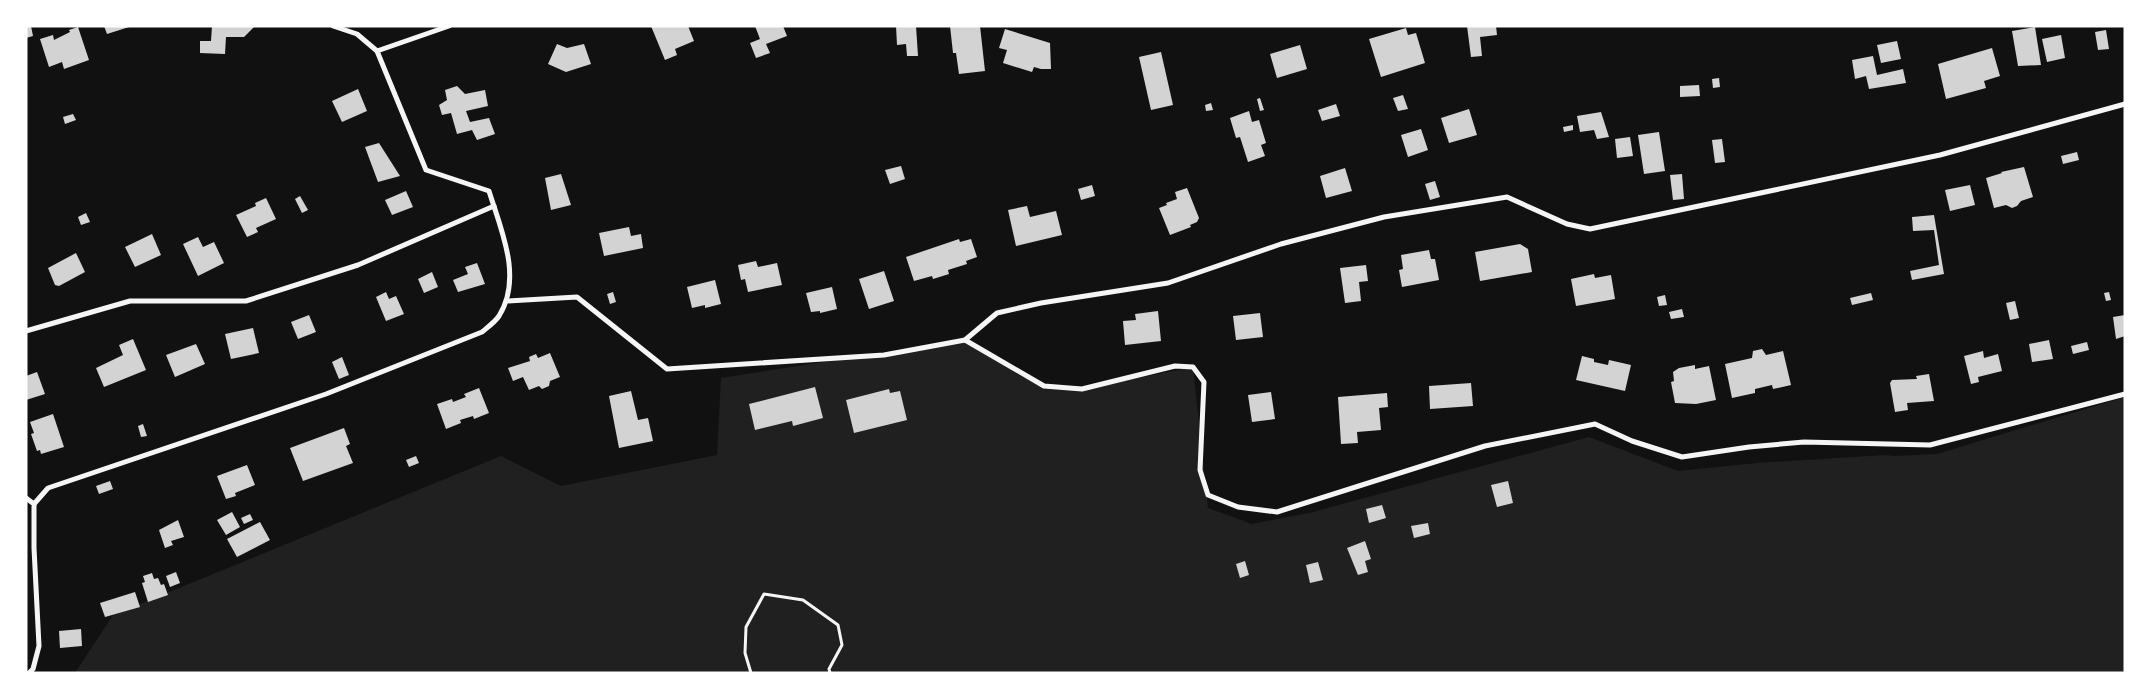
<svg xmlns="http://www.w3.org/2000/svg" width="2151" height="699" font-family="Barlow,sans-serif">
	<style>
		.green { fill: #202020 }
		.building { fill: #d3d3d3 }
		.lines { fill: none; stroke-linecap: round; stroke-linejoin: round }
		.path { stroke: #f5f5f5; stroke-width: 3 }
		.minor { stroke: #f5f5f5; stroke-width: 5 }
	</style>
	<rect width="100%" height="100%" fill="#111"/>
	<!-- green -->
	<path class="green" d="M965 340 1044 386 1082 389 1193 367 1208 508 1252 524 1313 512 1589 437 1678 471 1757 463 1885 455 1894 456 1937 454 2125 397V673H75L113 615 501 456 561 486 717 455 721 378Z"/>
	<!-- building -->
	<g class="building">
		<path d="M26 26H31L33 36 26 38Z"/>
		<path d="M104 26H129V27L107 34Z"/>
		<path d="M212 26H255L244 37H226L225 54 200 53V41H211Z"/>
		<path d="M651 26H688L694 41 675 49 677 55 665 60Z"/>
		<path d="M755 26H783L787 36 766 44 770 53 756 58 750 43 760 39Z"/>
		<path d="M896 26H916L918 56H907L906 44 897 45Z"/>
		<path d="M950 26H980L985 71 959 74 956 53H953Z"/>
		<path d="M1467 26H1496L1497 35 1480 37 1482 56 1471 57Z"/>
		<path d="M78 27 89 60 64 69 62 62 49 67 40 39 53 35 54 40 70 32 69 30Z"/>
		<path d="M2035 27 2041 65 2018 66 2012 31Z"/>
		<path d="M1406 28 1408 35 1416 33 1425 63 1381 77 1369 39Z"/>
		<path d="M1005 29 1050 43 1051 69H1041L1034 67 1032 72 1003 63 1007 50 999 48Z"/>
		<path d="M2106 30 2109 49 2098 50 2095 32Z"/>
		<path d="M2061 35 2065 58 2047 62 2042 39Z"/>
		<path d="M1897 41 1901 59 1881 63 1877 45Z"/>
		<path d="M557 44 567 48 584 44 591 64 566 72 548 64Z"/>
		<path d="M1300 45 1307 69 1277 78 1270 54Z"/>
		<path d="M1992 48 2000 76 1984 81 1986 88 1946 99 1938 64Z"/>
		<path d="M1161 52 1173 105 1151 110 1139 57Z"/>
		<path d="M1873 56 1877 75 1903 69 1906 83 1869 89 1866 76 1855 79 1852 60Z"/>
		<path d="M1719 78 1720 87 1713 88 1712 79Z"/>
		<path d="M1699 85 1700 96 1680 97V86Z"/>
		<path d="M457 86 465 94 485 90 488 106 466 111 470 122 489 118 495 134 477 140 472 130 457 134 451 113 442 115 439 105 447 100 445 90Z"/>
		<path d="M358 89 367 111 342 122 332 101Z"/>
		<path d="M1403 95 1408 109 1398 111 1393 98Z"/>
		<path d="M1260 98 1264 110 1260 111 1257 99Z"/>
		<path d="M1211 103 1213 110 1206 111 1205 105Z"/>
		<path d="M1336 104 1340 116 1322 121 1318 110Z"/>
		<path d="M1469 109 1477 135 1449 143 1441 118Z"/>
		<path d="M1249 111 1252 122 1259 120 1266 143 1261 145 1265 156 1248 162 1240 137 1236 138 1230 118Z"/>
		<path d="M1601 112 1609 137 1597 139 1594 130 1580 132 1577 116Z"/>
		<path d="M73 114 76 120 65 124 63 117Z"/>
		<path d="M1573 125V130L1564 132 1563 127Z"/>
		<path d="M1421 129 1428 150 1408 157 1401 135Z"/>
		<path d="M1659 132 1665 171 1644 174 1638 135Z"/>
		<path d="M1630 137 1633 156 1617 158 1615 139Z"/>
		<path d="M1722 139 1725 162 1715 163 1712 140Z"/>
		<path d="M379 143 400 176 378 182 365 147Z"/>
		<path d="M2077 152 2079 160 2063 164 2061 156Z"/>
		<path d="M901 166 905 179 890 184 885 170Z"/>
		<path d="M2024 167 2033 197 2021 201 2017 206 2012 208 2006 205 1994 208 1986 178 2002 173 2001 172Z"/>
		<path d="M1345 168 1352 191 1326 198 1320 176Z"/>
		<path d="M561 174 571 205 551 210 545 178Z"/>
		<path d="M1682 174 1684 199 1673 200 1670 175Z"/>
		<path d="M1435 181 1440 197 1430 200 1425 184Z"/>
		<path d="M1092 185 1095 196 1081 200 1078 189Z"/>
		<path d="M1970 185 1975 205 1950 211 1945 190Z"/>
		<path d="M1187 188 1199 218 1197 222 1190 225 1191 227 1170 235 1159 208 1167 205 1166 203 1177 199 1175 192Z"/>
		<path d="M406 191 413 207 392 215 385 200Z"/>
		<path d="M300 196 308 210 302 213 295 199Z"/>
		<path d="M266 198 276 219 256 228 258 232 247 237 236 215 256 206 255 203Z"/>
		<path d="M1027 206 1030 217 1056 211 1062 235 1016 246 1008 210Z"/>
		<path d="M86 213 90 222 81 225 78 217Z"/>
		<path d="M1934 215 1944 274 1912 280 1910 271 1939 265 1934 230 1913 231 1912 217Z"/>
		<path d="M629 227 631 236 641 234 643 248 604 256 599 233Z"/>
		<path d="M152 234 161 255 135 267 125 247Z"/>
		<path d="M198 237 203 247 214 242 224 263 198 276 183 244Z"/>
		<path d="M959 239 960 242 971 239 977 257 966 261 967 264 948 270 949 274 933 279 932 276 914 281 906 257Z"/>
		<path d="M1520 244 1528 249 1532 272 1480 281 1475 252Z"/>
		<path d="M1429 250 1431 259H1435L1439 280 1402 287 1399 270 1403 269 1401 255Z"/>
		<path d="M76 253 85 272 59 286 55 285 48 268Z"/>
		<path d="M756 261 758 267 777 263 782 285 748 292 745 279 741 280 738 265Z"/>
		<path d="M477 263 485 284 458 292 453 280 468 274 465 267Z"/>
		<path d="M1366 265 1368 281 1359 282 1361 301 1345 303 1340 268Z"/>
		<path d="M884 271 894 301 869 309 859 279Z"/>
		<path d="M432 272 438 287 424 293 418 279Z"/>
		<path d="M1594 274 1595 278 1611 275 1615 299 1576 306 1571 279Z"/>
		<path d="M715 280 721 304 705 308V305L692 308 687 287Z"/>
		<path d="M832 287 837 309 820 313V311L811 312 806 293Z"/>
		<path d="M386 292 389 299 396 296 404 314 386 321 376 297Z"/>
		<path d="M613 292 616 302 610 304 607 294Z"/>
		<path d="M2109 292 2111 300 2106 301 2104 293Z"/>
		<path d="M1871 293 1873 300 1852 305 1850 298Z"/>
		<path d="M1665 295 1667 305 1659 306 1657 297Z"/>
		<path d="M2015 301 2019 318 2010 320 2006 303Z"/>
		<path d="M1682 309 1684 317 1671 319 1669 312Z"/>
		<path d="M1158 311 1161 341 1125 345 1123 321 1136 320 1135 314Z"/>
		<path d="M1260 313 1263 337 1236 340 1233 316Z"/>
		<path d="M309 315 316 332 298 339 291 322Z"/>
		<path d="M2125 315V336L2116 339 2113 317Z"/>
		<path d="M253 328 259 353 231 359 225 334Z"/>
		<path d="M133 339 146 370 104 387 96 368 123 355 119 345Z"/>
		<path d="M2049 340 2053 359 2032 362 2029 344Z"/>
		<path d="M2087 342 2089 350 2073 354 2071 346Z"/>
		<path d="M196 344 205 364 175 377 166 355Z"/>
		<path d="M1762 349 1766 355 1783 351 1791 385 1773 389 1772 385 1755 389V393L1732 398 1725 364 1752 358 1753 351Z"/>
		<path d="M1983 351 1984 358 1998 354 2002 371 1978 377 1979 382 1971 384 1964 356Z"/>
		<path d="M550 353 560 377 550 381 549 386 542 389 539 386 529 390 523 377 513 381 508 368 530 361 529 357 536 354 538 358Z"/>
		<path d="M1582 356 1594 359V362L1608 365 1609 360 1631 365 1625 391 1576 380Z"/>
		<path d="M342 357 349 375 339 379 332 362Z"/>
		<path d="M1695 365V369L1709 366 1716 400 1696 404 1675 403 1671 382 1674 381 1673 372 1679 368Z"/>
		<path d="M37 372 45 394 26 400V376Z"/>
		<path d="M1929 374 1934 401 1907 403 1908 410 1895 412 1890 383 1892 380 1917 379 1916 376Z"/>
		<path d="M1471 383 1473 406 1430 409 1429 386Z"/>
		<path d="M815 387 823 418 793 426 792 421 755 430 749 404Z"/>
		<path d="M479 388 489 413 474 419 473 416 460 420 461 423 446 429 437 404 452 399 453 402 466 397 464 394Z"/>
		<path d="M889 389 890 393 900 391 907 420 854 433 846 400Z"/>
		<path d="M631 391 638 420 648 418 653 441 619 448 609 396Z"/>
		<path d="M1271 392 1275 419 1252 422 1248 395Z"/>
		<path d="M1387 393 1388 407 1379 408 1381 430 1357 432 1358 443 1341 444 1338 397Z"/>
		<path d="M53 414 64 447 41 454 40 450 37 451 31 434 34 433 30 422Z"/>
		<path d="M143 424 147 436 141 437 138 426Z"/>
		<path d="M344 428 350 444 346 446 353 463 303 481 290 448Z"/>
		<path d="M416 456 419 463 409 467 406 460Z"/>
		<path d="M247 465 255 485 235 493 236 496 226 499 217 476Z"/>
		<path d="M110 481 113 489 99 494 96 486Z"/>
		<path d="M1508 481 1513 503 1497 507 1491 485Z"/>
		<path d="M1382 505 1386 518 1369 523 1366 509Z"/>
		<path d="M232 512 240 527 226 535 217 520Z"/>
		<path d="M250 514 253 520 244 524 241 518Z"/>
		<path d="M178 520 184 537 171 541 173 545 165 548 159 530Z"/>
		<path d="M260 522 270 540 237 557 227 539Z"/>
		<path d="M1428 523 1430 534 1414 538 1411 526Z"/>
		<path d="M1365 541 1371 559 1365 561 1368 572 1358 575 1347 548Z"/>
		<path d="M1245 561 1249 575 1240 578 1236 564Z"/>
		<path d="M1318 562 1323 580 1310 583 1306 565Z"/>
		<path d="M176 572 180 583 170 587 166 576Z"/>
		<path d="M152 573 154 579 158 578 161 585 164 584 168 595 148 602 142 583 145 582 143 576Z"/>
		<path d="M135 592 140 607 105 617 100 603Z"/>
		<path d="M81 629 82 646 60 648 59 631Z"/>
	</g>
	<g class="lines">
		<!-- path -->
		<path class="path" d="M751 673 745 653 746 627 764 594 803 600 838 625 842 645 829 669 830 673"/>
		<!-- minor -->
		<g class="minor">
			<path d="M377 51 449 26"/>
			<path d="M507 301 577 297 667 369 884 355 965 340 1044 386 1082 389 1175 366 1193 367 1204 382 1200 470 1208 495 1238 507 1277 512 1485 446 1595 424 1632 441 1682 457 1749 447 1804 442 1930 445 2125 394"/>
			<path d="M26 331 130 301H246L358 265 494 206"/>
			<path d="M965 340 997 313 1041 303 1168 283 1281 244 1384 217 1507 197 1567 224 1590 229 1940 155 2125 104"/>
			<path d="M26 498 34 504V548L39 646 33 669 29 673"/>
			<path d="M34 504 48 488 326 394 482 332C488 327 495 322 499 316 523 277 501 230 489 191L426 170 377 51 357 34 333 26"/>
		</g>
	</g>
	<!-- border -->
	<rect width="2151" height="699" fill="none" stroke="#ffffff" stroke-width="55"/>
</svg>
